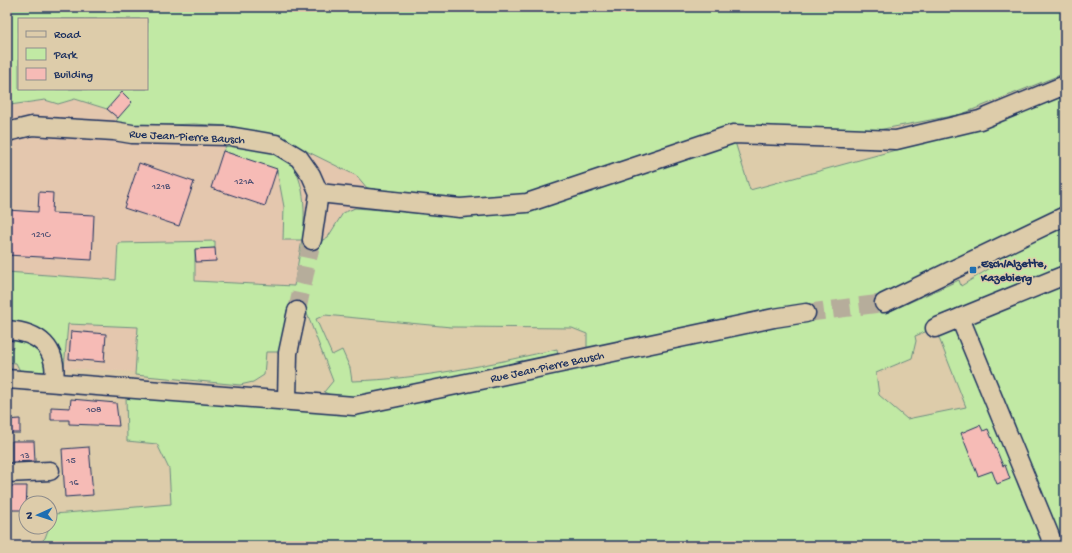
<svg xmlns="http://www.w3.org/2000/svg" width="1072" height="553" font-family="'Gochi Hand',sans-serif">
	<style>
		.built { fill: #e4c7ae }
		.green { fill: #c1e9a4; stroke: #6e8c81; fill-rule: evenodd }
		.building { fill: #f6bbb6; stroke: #1b2f5e }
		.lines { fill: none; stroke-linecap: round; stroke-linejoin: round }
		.minor-tunnel { stroke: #b6ad9b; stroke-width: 18; stroke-dasharray: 18 9; stroke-linecap: butt }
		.minor-casing { stroke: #1b2f5e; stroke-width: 21 }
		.minor { stroke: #dca; stroke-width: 18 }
		.poi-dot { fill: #1f6fb2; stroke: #dca; stroke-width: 1.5 }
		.labels { text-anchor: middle; stroke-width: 3; stroke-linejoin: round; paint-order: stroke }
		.number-label { font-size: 10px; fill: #525274 }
		.street-label { font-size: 12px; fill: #1b2f5e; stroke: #dca }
		.poi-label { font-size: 12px; font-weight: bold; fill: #1b2f5e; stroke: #dca; text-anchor: start }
	</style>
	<rect width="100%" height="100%" fill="#dca"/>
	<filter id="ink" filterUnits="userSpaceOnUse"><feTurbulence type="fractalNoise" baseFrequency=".025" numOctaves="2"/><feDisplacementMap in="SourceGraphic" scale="8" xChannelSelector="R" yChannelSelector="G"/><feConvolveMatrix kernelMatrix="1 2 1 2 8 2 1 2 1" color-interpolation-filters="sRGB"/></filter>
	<g filter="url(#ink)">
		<!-- built -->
		<g class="built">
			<path d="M75 99 107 109 118 118 116 121 228 126 276 136 357 176 367 188 392 193 389 210 355 208 343 213 328 237 321 241 302 240 293 165 229 144 223 151 277 169 284 207 283 239 302 240 294 286 194 281 195 249 215 248V241L116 280 7 272V109L10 105 45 100 58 104Z"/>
			<path d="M67 324 139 327 135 372 64 368Z"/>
		</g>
		<!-- green -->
		<g class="green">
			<path d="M7 7H1065V73L962 114 878 130 731 126 525 195 449 201 409 196 367 188 357 176 276 136 228 126 194 124 143 126 116 122 118 118 107 109 75 99 58 104 45 100 10 105 7 109ZM19 19H147V89H19Z"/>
			<path d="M1065 93V546H37L45 538 54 514 171 504 169 469 157 444 127 441 126 395 354 406 324 392 333 381 306 311 287 310 280 352H266L264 375 253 382 240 385 135 375 138 327 68 324 64 368 47 366 45 372 20 371 16 363 7 362V348H13L14 331 7 330V272L116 280 118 243 215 241V248L195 250V281L294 286 302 240H283L284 207 277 170 223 151 228 143C243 146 261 147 274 152 308 165 305 211 303 240L321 241 328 237 343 213 355 208C412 212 468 219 525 212L735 142 750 190 972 129ZM990 242 1000 262 961 286 959 280 886 313 883 294ZM325 315 451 327 572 328 587 334V348L558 355 557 349C488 365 423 379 352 381L350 368 342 350 332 355 316 319ZM935 328 966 407 907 419 879 395 876 373 912 358 916 341 915 336Z"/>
		</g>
		<!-- building -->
		<g class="building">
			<path d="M122 92 132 102 118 118 107 109Z"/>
			<path d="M223 151 277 169 265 206 211 188Z"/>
			<path d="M139 163 194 182 179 226 124 208Z"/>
			<path d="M39 192 53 193 52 213 94 215 92 260 7 255V210L38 212Z"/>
			<path d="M215 248 216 261 196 262 195 249Z"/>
			<path d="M71 331 106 334 104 362 69 359Z"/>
			<path d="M71 399 116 403 119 426 69 424V420H51V407L70 408Z"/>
			<path d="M20 419V433H7V420Z"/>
			<path d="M980 425 983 431 988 429 1003 466 1005 465 1010 479 997 484 992 471 978 476 961 433Z"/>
			<path d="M12 441H34L35 461 12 462Z"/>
			<path d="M89 447 93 495 65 497 62 449Z"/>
			<path d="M7 486H27L26 510H7Z"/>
		</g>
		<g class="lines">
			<!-- minor-tunnel -->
			<g class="minor-tunnel">
				<path d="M297 311 312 240"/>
				<path d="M806 313 884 303"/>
			</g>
			<!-- minor casing -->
			<g class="minor-casing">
				<g id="minor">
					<path d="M7 132 32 126 114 131 132 134 229 136 276 144 299 158 311 175 319 193 312 240"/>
					<path d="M319 193 460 208 527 203 733 134 896 140 980 120 1065 85"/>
					<path d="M884 303 1065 216"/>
					<path d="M960 318 1054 546"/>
					<path d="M935 328 1065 275"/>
					<path d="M7 330C39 332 58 348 54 381"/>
					<path d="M7 379 354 406 481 380 774 318 806 313"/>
					<path d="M287 400 288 353 297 311"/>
					<path d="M7 473 50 471"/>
				</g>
			</g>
			<!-- minor -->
			<use href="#minor" class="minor"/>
		</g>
	</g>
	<!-- markers -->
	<rect class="poi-dot" x="969" y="266" width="8" height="8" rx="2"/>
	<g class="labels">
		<!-- number labels -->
		<g class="number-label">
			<text x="244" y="184">121A</text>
			<text x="161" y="189">121B</text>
			<text x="41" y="237">121C</text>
			<text x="94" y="412">108</text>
			<text x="25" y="458">13</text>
			<text x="71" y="463">15</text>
			<text x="74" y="485">16</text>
		</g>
		<!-- street labels -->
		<g class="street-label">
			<text transform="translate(187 136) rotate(3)" y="4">Rue Jean-Pierre Bausch</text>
			<text transform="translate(547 366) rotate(-12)" y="4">Rue Jean-Pierre Bausch</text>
		</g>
		<!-- poi labels -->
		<g class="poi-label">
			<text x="981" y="267">Esch/Alzette,<tspan x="981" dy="14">Kazebierg</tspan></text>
		</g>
	</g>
	<!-- margin -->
	<rect width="1072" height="553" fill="none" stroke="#dca" stroke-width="24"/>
	<rect x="12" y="12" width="1048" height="529" fill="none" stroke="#1b2f5e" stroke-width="1.5" filter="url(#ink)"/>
	<!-- legend -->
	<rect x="18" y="18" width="130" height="72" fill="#ddccaa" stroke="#8f8d8c"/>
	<rect x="26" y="31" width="20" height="6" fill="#ddccaa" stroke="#8f8d8c"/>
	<text x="54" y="38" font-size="12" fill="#1b2f5e">Road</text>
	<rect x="26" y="48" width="20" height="12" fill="#c1e9a4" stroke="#8f8d8c"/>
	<text x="54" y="58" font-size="12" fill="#1b2f5e">Park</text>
	<rect x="26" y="68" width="20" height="12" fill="#f6bbb6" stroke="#8f8d8c"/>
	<text x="54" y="78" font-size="12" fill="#1b2f5e">Building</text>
	<!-- north arrow -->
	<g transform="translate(38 515) rotate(267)"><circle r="19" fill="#ddccaa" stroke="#8f8d8c"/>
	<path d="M0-3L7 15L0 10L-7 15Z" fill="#1f6fb2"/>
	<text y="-6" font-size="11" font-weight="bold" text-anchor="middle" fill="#1b2f5e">N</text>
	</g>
</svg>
